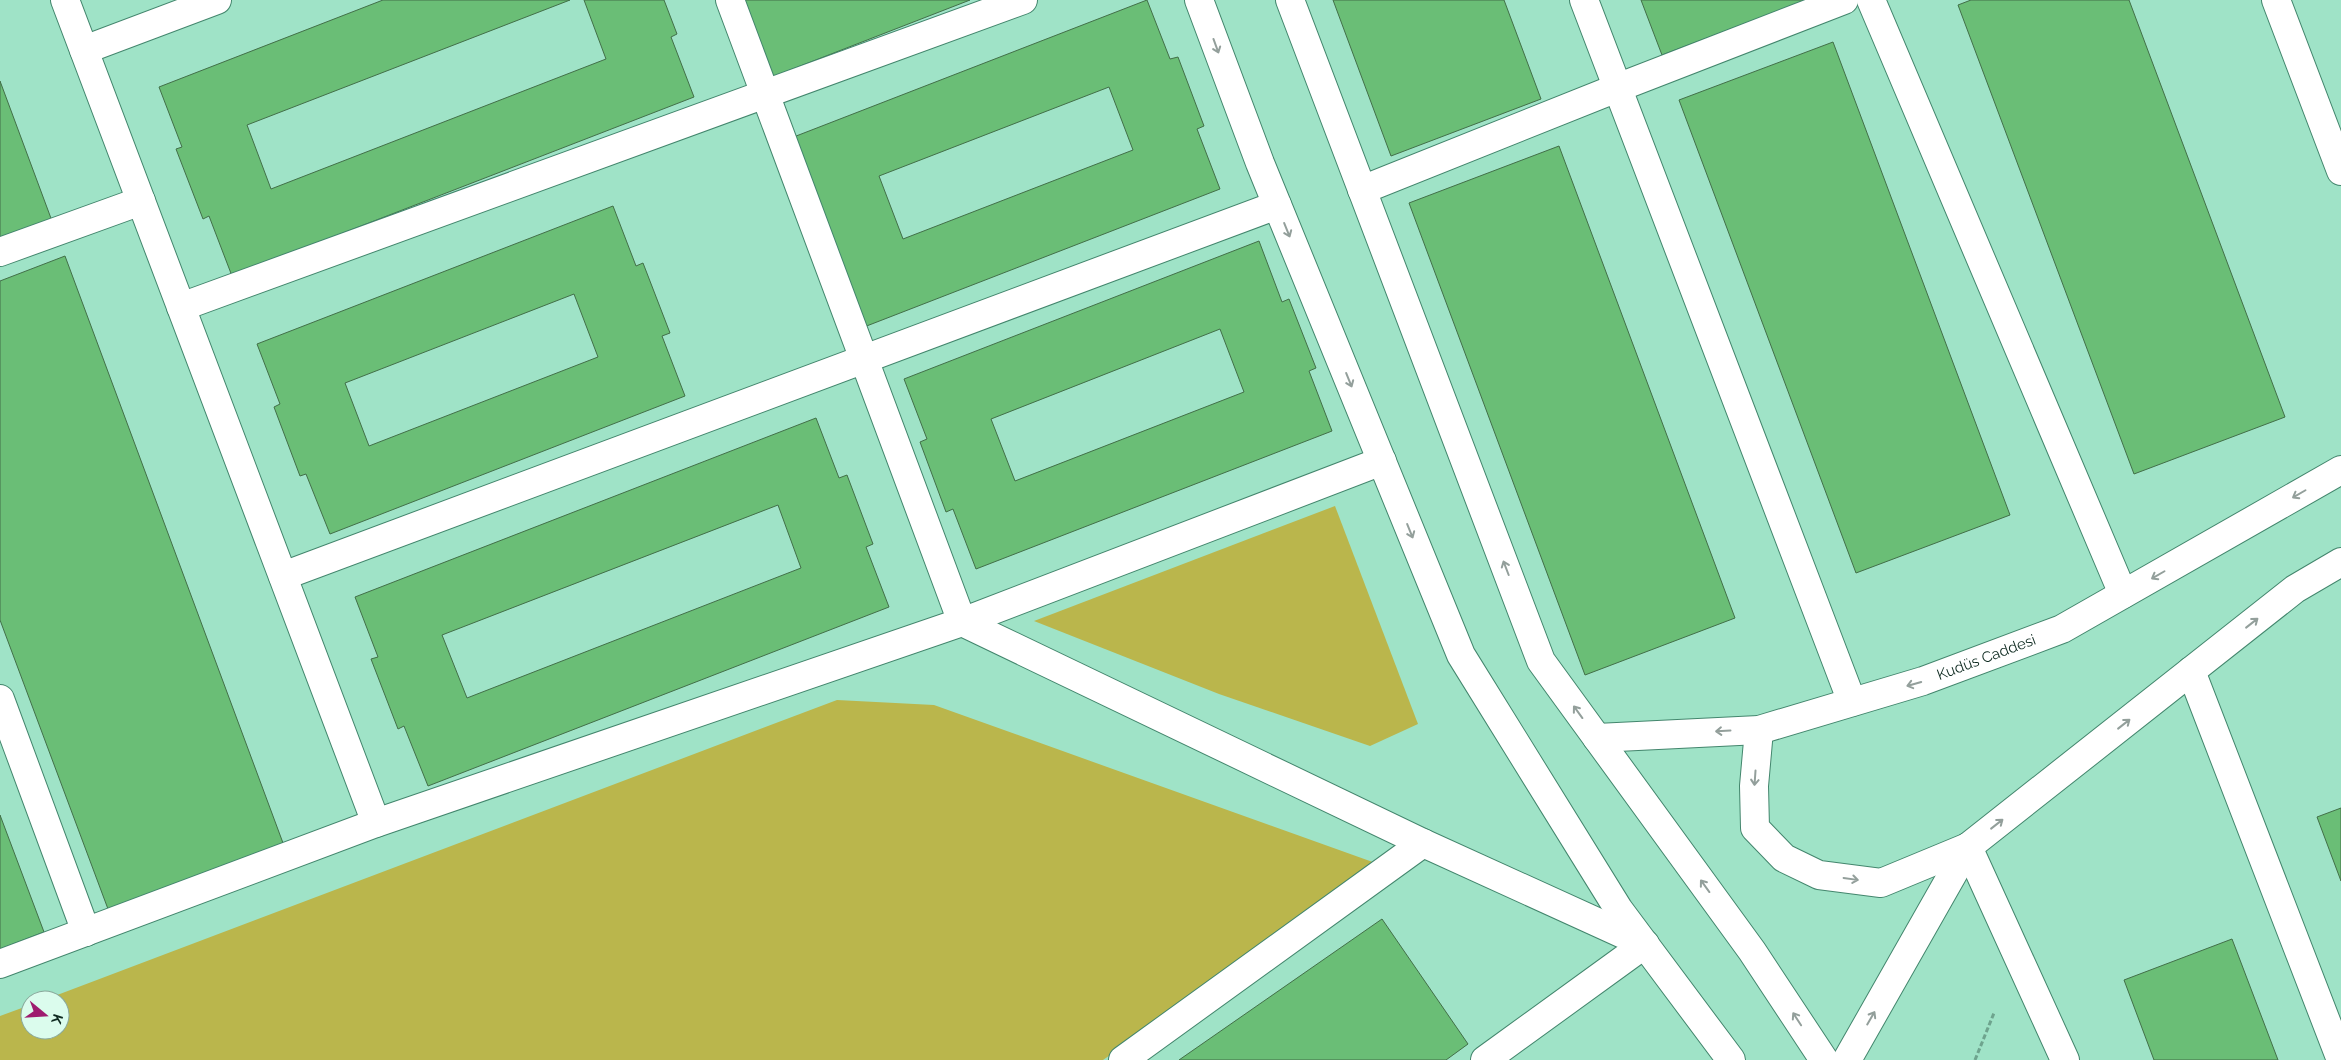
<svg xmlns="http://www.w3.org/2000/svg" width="2341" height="1060" font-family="Raleway,sans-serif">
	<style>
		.green { fill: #bab64c }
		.building { fill: #6abe76; stroke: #426f48; fill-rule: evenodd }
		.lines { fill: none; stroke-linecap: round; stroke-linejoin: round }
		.street-casing { stroke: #43866d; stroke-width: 30 }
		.secondary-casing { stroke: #43866d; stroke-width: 30 }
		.path { stroke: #6ea48e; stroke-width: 3; stroke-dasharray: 5 2.5; stroke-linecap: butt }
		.street { stroke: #fff; stroke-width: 28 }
		.secondary { stroke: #fff; stroke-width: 28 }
		.oneway { stroke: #939f9b }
		.labels { text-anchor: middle; stroke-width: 4; stroke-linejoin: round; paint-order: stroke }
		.street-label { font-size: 15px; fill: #0e2a20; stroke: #dbfced }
	</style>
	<rect width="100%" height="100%" fill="#9fe3c7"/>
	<!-- green -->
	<g class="green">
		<path d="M1335 506 1418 724 1370 746 1219 694 1034 621Z"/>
		<path d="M837 700 934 705 1381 865 1103 1060H0V1016L30 1005V1030H60V1000H44Z"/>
	</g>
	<!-- building -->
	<g class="building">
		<path d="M383 0H570L247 125 271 189 606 59 584 0H664L677 34 671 37 694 97 232 276 209 216 203 219 176 149 182 147 159 87Z"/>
		<path d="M735 0H970L772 77Z"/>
		<path d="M1147 0 1170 59 1178 57 1204 126 1197 129 1220 189 864 327 791 138ZM1109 87 1133 150 903 239 879 176Z"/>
		<path d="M1333 0H1504L1541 99 1391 156Z"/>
		<path d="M1641 0H1807L1662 55Z"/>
		<path d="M1971 0H2129L2285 417 2134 474 1958 5Z"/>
		<path d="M1833 42 2010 515 1856 573 1679 100Z"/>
		<path d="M0 81 52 221 0 240Z"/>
		<path d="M1559 146 1735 618 1585 675 1409 203Z"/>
		<path d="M613 206 636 266 643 263 670 333 662 336 685 396 330 534 306 474 300 476 274 407 280 404 257 344ZM574 294 598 357 369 446 345 383Z"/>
		<path d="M1259 241 1282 302 1289 299 1316 368 1309 371 1332 431 976 569 953 509 946 512 920 442 927 439 904 379ZM1220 329 1244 392 1015 481 991 419Z"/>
		<path d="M65 256 283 843 108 909 0 620V281Z"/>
		<path d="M816 418 839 478 847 475 873 544 866 547 889 607 428 786 404 726 398 729 371 659 378 657 355 597ZM778 505 801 568 467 698 442 635Z"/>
		<path d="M2341 808V881L2317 817Z"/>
		<path d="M0 815 44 932 0 949Z"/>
		<path d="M1382 919 1468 1044 1446 1060H1179Z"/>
		<path d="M2232 939 2278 1060H2154L2124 980Z"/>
	</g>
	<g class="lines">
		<!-- street casing -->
		<g class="street-casing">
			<g id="street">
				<path d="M65 0 376 823"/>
				<path d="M730 0 962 622 1423 843 1645 944 1485 1060"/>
				<path d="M1584 0 1852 702"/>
				<path d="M1871 0 2123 594"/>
				<path d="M2276 0 2341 171"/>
				<path d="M84 50 217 0"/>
				<path d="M1362 190 1617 88 1844 0"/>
				<path d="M0 252 141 201"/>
				<path d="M181 307 1023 0"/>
				<path d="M283 576 1277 205"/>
				<path d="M2191 671 2341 1060"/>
				<path d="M0 699 86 932"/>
				<path d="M1968 847 2065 1060"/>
				<path d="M0 964 376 823 962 622 1382 461"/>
				<path d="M1123 1060 1423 843"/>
			</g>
		</g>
		<!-- secondary casing -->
		<g class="secondary-casing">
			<g id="secondary">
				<path d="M1199 0 1260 163 1461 655 1619 910 1731 1060"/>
				<path d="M1290 0 1541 661 1752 951 1824 1060"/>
				<path d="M1759 730 1754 786 1755 828 1784 858 1819 875 1881 883 1968 847"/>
				<path id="s1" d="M1597 738 1759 730 1923 681 2062 629 2341 470"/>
				<path d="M1847 1060 1968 847 2295 589 2341 562"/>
			</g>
		</g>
		<!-- path -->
		<path class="path" d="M1975 1060 1994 1013"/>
		<!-- street -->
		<use href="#street" class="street"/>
		<!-- secondary -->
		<use href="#secondary" class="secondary"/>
	</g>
	<!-- one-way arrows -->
	<defs><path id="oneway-shaft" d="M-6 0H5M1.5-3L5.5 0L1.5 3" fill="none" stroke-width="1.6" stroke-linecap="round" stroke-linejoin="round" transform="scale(1.25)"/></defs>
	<g class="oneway">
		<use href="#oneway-shaft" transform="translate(1216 46) rotate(70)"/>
		<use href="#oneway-shaft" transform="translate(1287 230) rotate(68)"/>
		<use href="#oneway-shaft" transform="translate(1349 380) rotate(68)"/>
		<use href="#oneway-shaft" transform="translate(2299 494) rotate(150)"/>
		<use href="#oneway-shaft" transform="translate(1410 531) rotate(68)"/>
		<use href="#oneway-shaft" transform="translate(1506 568) rotate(-111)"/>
		<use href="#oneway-shaft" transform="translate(2158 575) rotate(150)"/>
		<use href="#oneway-shaft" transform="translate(2252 623) rotate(-38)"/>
		<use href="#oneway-shaft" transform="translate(1914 684) rotate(164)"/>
		<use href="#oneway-shaft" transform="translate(1578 712) rotate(-126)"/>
		<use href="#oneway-shaft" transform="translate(2124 724) rotate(-38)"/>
		<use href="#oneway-shaft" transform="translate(1723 731) rotate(177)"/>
		<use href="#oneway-shaft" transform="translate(1755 778) rotate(94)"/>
		<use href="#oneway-shaft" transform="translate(1997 824) rotate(-38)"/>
		<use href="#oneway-shaft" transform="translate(1851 879) rotate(8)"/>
		<use href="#oneway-shaft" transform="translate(1705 886) rotate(-126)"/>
		<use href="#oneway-shaft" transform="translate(1871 1018) rotate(-60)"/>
		<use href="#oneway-shaft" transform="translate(1797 1019) rotate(-123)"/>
	</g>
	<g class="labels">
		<!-- street labels -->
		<g class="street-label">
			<text dy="5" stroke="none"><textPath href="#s1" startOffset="401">Kudüs Caddesi</textPath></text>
		</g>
	</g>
	<!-- north arrow -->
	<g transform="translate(45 1015) rotate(108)"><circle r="24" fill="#dbfced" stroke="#89a89b"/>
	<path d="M0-4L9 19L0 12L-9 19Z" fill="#9e1c6f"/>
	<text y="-8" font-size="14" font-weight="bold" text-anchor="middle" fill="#0e2a20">K</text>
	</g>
</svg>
